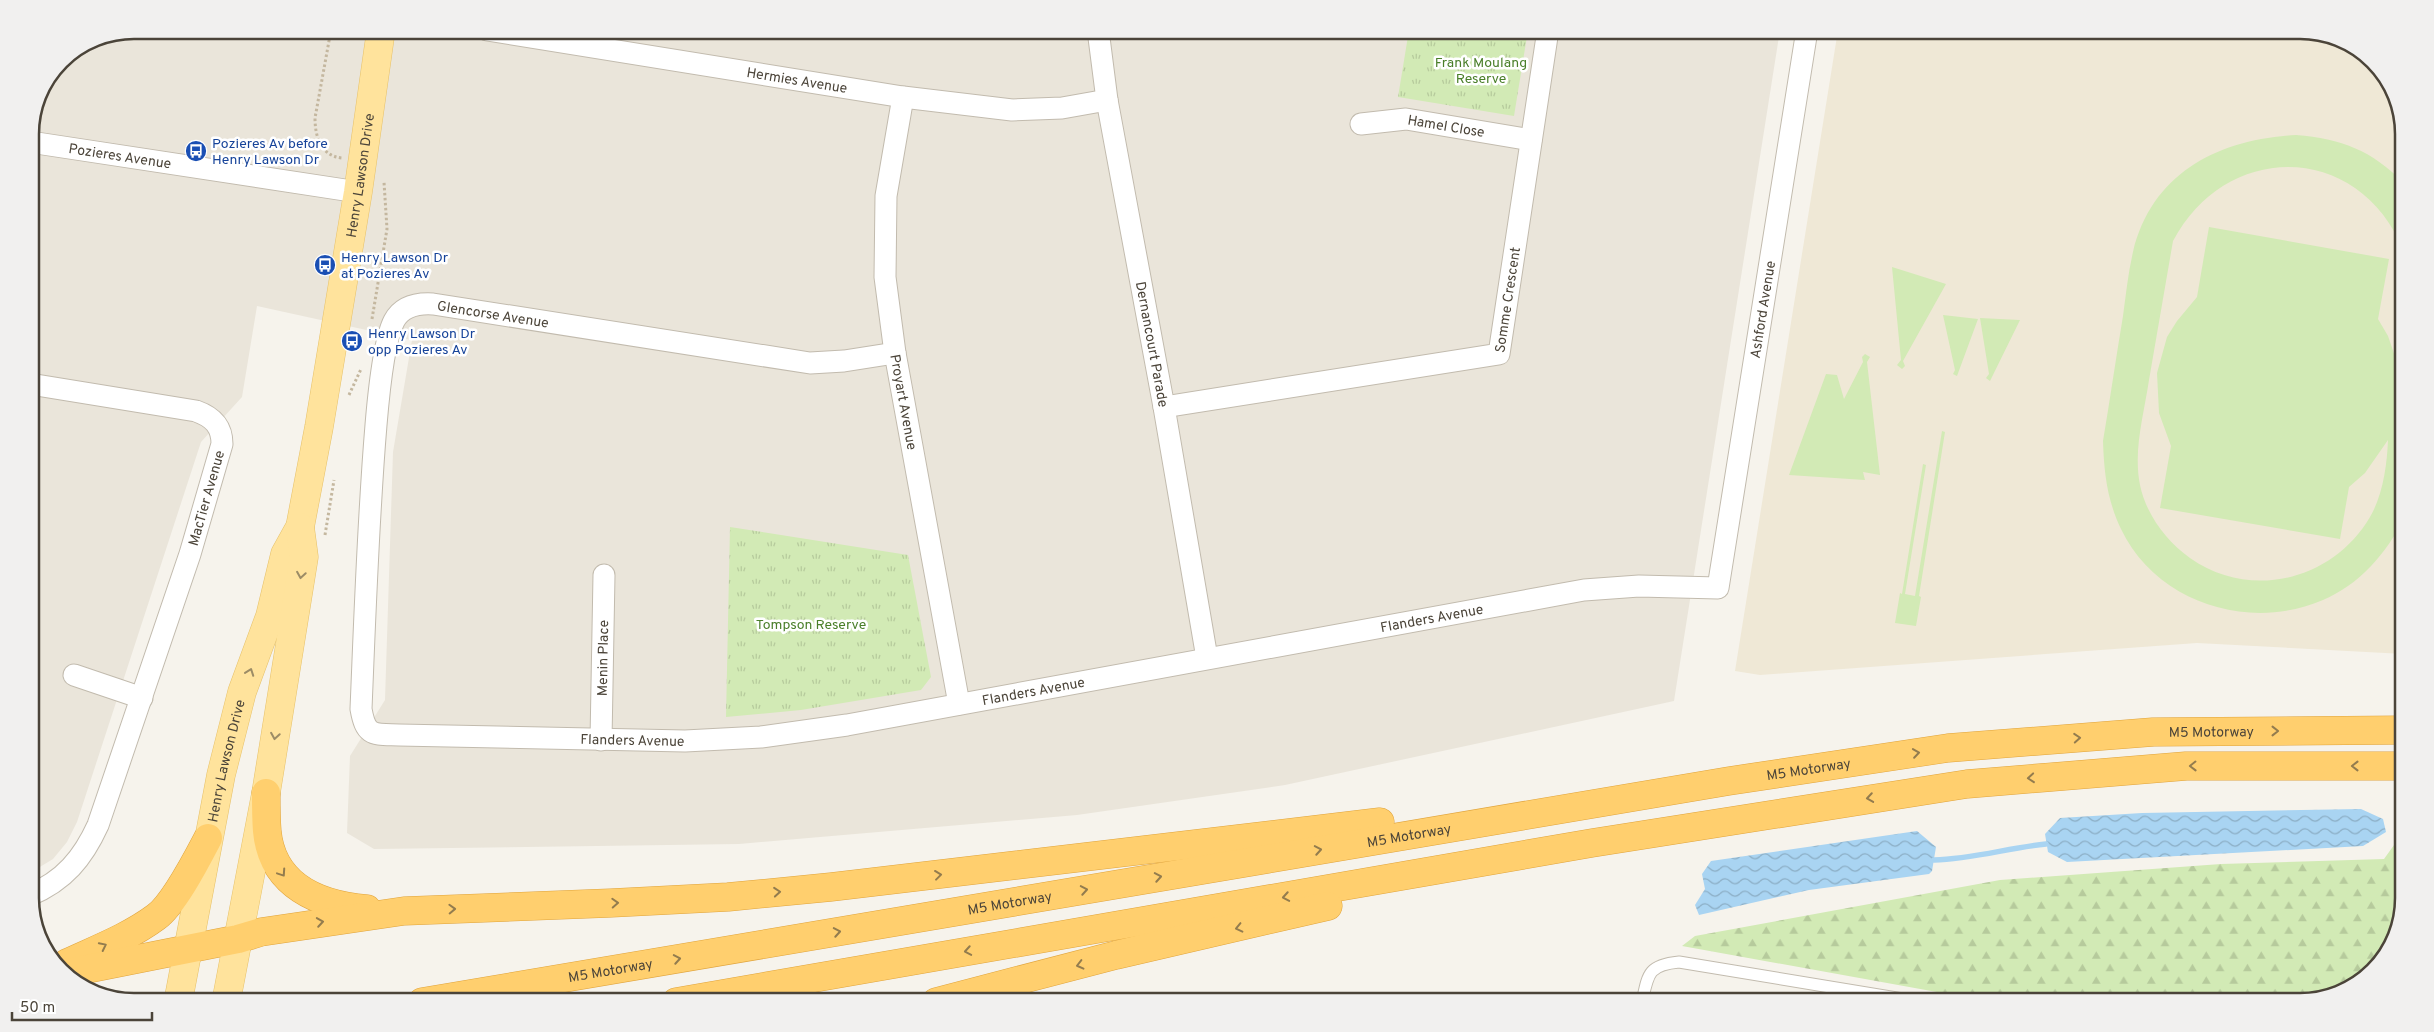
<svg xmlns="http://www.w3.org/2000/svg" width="2434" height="1032" font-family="Overpass,sans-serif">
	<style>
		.residential { fill: #eae5da }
		.education { fill: #efe8d6 }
		.forest { fill: url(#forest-firs) }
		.park { fill: url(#park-tufts) }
		.garden { fill: #d2eab5 }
		.water { fill: url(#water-waves) }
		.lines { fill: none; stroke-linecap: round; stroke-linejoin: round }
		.stream { stroke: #a9d4f2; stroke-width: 5.5 }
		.lane-casing { stroke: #c2bbae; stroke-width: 13 }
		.street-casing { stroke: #c2bbae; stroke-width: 23 }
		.primary-casing { stroke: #e6c16a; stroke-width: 29 }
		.highway-casing { stroke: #e0a43c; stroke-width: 29 }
		.path { stroke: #c4b79f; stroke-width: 3; stroke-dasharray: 2.5 2.5; stroke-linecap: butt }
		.lane { stroke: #fff; stroke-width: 11 }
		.street { stroke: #fff; stroke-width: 21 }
		.primary { stroke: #ffe39c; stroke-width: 28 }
		.highway { stroke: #ffcf6e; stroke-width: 28 }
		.oneway { stroke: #9c8c66 }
		.oneway2 { stroke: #937c4e }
		.labels { text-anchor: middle; stroke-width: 5; stroke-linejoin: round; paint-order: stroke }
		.park-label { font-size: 14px; fill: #4a7f2a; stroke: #fff }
		.street-label { font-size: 14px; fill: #4b4439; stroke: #fff }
		.transit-label { font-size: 14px; fill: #164399; stroke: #fff; text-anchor: start }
		.rim { fill: none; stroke: #4b4439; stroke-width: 2.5 }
	</style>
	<defs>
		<pattern id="forest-firs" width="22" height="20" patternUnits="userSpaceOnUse" patternTransform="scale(1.25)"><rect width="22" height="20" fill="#d2eab5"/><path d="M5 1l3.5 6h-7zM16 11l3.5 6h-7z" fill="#b6ca9c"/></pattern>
		<pattern id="park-tufts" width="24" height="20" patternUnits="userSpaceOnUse" patternTransform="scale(1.25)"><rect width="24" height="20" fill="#d2eab5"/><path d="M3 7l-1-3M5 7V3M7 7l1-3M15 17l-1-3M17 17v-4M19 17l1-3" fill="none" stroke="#b6ca9c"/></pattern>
		<pattern id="water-waves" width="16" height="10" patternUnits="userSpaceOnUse" patternTransform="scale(1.25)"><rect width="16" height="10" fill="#a9d4f2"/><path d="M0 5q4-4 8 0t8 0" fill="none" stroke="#8caec5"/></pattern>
	</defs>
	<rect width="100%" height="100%" fill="#f6f3ec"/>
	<!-- residential -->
	<path class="residential" d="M134 30H1780L1674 701 1285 785 1077 815 739 844 374 849 347 833 350 756 385 700 393 452 412 340 257 306 242 397 201 442 77 822 67 842 53 859 30 873V128L41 88 61 60 95 38Z"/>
	<!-- education -->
	<path class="education" d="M1838 30H2300L2339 38 2386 76 2404 128V654L2197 643 1760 675 1735 671Z"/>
	<!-- forest -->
	<path class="forest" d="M2404 831V898L2396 937 2358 984 2300 1002H1992L1682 946 1695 936 2000 880 2221 864 2384 859Z"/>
	<!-- park -->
	<g class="park">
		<path d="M1409 30H1528L1514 116 1398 97Z"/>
		<path d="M730 527 908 555 931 677 921 690 801 710 726 717Z"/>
	</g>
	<!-- garden -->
	<g class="garden">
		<path d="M2296 135C2342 139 2371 150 2404 183V252C2361 142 2227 139 2173 241 2165 287 2157 334 2149 380 2144 414 2133 450 2140 485 2146 514 2166 541 2190 558 2251 601 2333 580 2370 517 2383 495 2387 465 2388 440L2365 473 2349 487 2340 539 2160 508 2171 446 2159 413 2157 373 2167 337 2177 321 2197 297 2209 227 2389 259 2378 319 2388 336 2399 368 2404 334V518C2387 553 2359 585 2323 600 2250 632 2156 603 2121 529 2107 500 2104 472 2103 441 2110 399 2116 358 2123 316 2126 295 2128 273 2133 252 2152 172 2220 139 2296 135Z"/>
		<path d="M1892 267 1946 284 1903 361 1905 366 1902 369 1897 365 1901 360Z"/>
		<path d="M1943 315 1978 319 1957 376 1953 374 1955 370Z"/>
		<path d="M1980 318 2020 320 1990 381 1986 378 1989 374Z"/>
		<path d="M1865 354 1870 357 1867 362 1880 475 1863 472 1865 480 1789 475 1826 374 1837 375 1844 399 1863 362 1862 357Z"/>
		<path d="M1942 431 1945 432 1919 596 1921 597 1916 626 1895 623 1900 593 1902 594 1923 464 1926 465 1905 594 1915 596Z"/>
	</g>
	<!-- water -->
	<g class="water">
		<path d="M2361 809 2383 819 2386 832 2363 846 2067 862 2048 852 2045 834 2060 818 2142 813Z"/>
		<path d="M1917 831 1936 847 1932 871 1929 874 1809 890 1699 915 1695 905 1705 889 1702 874 1711 861Z"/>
	</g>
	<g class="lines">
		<!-- stream -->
		<path class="stream" d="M1934 860C1972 859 2008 848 2046 844"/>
		<!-- lane casing -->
		<g class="lane-casing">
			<path id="lane" d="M1642 1002C1648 974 1648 965 1679 962L1921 1002"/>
		</g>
		<!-- street casing -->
		<g class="street-casing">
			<g id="street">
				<path id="s1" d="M487 30 903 97 1012 110 1062 108 1107 100"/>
				<path id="s2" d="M1098 30 1107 100 1164 407 1207 658"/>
				<path id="s3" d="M903 97 886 196 885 277 895 353 959 704"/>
				<path id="s4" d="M1361 124 1406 119 1531 140"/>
				<path id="s5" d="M30 142 358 192"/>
				<path id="s6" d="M895 353 844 361 810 363 433 304C417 303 402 306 394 321 383 342 378 401 376 425 368 520 365 614 361 709 366 737 373 734 399 735L685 741 761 737 847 725 1584 590 1639 586 1718 588 1807 30"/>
				<path d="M30 384 196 411C213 417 222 426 222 444L190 554 98 825C83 858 64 881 30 895"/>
				<path id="s7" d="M1164 407 1499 354 1548 30"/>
				<path d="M74 675 142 698"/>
				<path id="s8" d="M601 740 604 575"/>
			</g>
		</g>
		<!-- primary casing -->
		<g class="primary-casing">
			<g id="primary">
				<path id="s9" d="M178 1002 221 775 242 692 270 616 285 554 300 527 319 427 358 192 381 30"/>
				<path d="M226 1002 266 793 304 557 300 527"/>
			</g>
		</g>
		<!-- highway casing -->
		<g class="highway-casing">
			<g id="highway">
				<path d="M266 793C266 806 266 819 267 831 272 886 319 905 367 909"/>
				<path d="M67 963C97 949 129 937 156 917 174 904 197 859 208 838"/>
				<path d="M67 973 238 939 261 932 404 911 611 903 728 897 831 887 1380 822"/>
				<path id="s10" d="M422 1002 1729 781 1948 748 2153 732 2404 730"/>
				<path d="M676 1002 1592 843 1967 784 2186 766H2404"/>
				<path d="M936 1002 1116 955 1328 906"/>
			</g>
		</g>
		<!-- path -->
		<g class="path">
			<path d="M331 30 315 118C315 137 321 156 342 158"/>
			<path d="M372 319 387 229 384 182"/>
			<path d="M349 395 361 369"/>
			<path d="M325 535 334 480"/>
		</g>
		<!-- lane -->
		<use href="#lane" class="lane"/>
		<!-- street -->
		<use href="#street" class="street"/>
		<!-- primary -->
		<use href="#primary" class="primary"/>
		<!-- highway -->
		<use href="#highway" class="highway"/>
	</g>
	<!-- one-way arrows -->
	<defs><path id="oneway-chevron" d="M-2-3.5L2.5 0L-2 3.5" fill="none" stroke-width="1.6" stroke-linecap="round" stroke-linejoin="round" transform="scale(1.25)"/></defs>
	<g class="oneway">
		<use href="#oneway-chevron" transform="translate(301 575) rotate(99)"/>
		<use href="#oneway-chevron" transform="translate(250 672) rotate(-70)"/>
		<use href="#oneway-chevron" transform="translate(275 736) rotate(99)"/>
	</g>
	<g class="oneway2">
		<use href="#oneway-chevron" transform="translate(2275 731)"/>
		<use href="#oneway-chevron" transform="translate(2077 738) rotate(-4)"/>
		<use href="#oneway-chevron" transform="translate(1916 753) rotate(-8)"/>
		<use href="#oneway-chevron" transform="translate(2193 766) rotate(179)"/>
		<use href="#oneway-chevron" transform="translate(2355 766) rotate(180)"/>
		<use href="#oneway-chevron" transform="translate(2031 778) rotate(175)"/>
		<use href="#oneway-chevron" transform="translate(1870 798) rotate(171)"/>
		<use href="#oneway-chevron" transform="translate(1318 850) rotate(-10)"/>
		<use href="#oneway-chevron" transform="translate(282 873) rotate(56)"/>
		<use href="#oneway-chevron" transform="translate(938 875) rotate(-7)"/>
		<use href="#oneway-chevron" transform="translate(1158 877) rotate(-10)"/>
		<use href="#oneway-chevron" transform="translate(1084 890) rotate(-10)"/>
		<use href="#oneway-chevron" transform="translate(777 892) rotate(-5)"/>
		<use href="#oneway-chevron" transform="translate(1286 897) rotate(170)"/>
		<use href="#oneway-chevron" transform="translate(615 903) rotate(-3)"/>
		<use href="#oneway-chevron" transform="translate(452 909) rotate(-2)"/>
		<use href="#oneway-chevron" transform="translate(320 922) rotate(-9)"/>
		<use href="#oneway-chevron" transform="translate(1239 928) rotate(167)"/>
		<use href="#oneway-chevron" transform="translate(837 932) rotate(-10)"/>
		<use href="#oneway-chevron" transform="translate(103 946) rotate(-26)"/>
		<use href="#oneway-chevron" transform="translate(968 951) rotate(170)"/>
		<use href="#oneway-chevron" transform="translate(677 959) rotate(-10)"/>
		<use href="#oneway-chevron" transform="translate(1080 965) rotate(166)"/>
	</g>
	<!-- icons -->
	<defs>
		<g id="bus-disc" transform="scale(1.125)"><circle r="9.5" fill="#1a4fb4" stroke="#fff"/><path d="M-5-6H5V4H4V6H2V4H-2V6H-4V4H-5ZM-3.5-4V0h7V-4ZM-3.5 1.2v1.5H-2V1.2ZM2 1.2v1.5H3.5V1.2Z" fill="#fff"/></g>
	</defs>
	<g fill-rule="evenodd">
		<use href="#bus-disc" x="196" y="151"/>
		<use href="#bus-disc" x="325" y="265"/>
		<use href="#bus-disc" x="352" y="341"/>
	</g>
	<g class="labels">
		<!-- park labels -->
		<g class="park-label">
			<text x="1481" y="67">Frank Moulang<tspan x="1481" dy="16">Reserve</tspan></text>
			<text x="811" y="629">Tompson Reserve</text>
		</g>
		<!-- street labels -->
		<g class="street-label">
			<text dy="5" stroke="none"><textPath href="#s1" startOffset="314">Hermies Avenue</textPath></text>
			<text dy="5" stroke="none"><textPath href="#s4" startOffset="86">Hamel Close</textPath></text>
			<text dy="5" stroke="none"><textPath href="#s5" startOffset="91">Pozieres Avenue</textPath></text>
			<text dy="5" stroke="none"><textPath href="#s9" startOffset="849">Henry Lawson Drive</textPath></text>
			<text dy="5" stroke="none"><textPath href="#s7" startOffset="394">Somme Crescent</textPath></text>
			<text dy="5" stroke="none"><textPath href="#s6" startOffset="2571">Ashford Avenue</textPath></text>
			<text transform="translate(493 314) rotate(9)" y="5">Glencorse Avenue</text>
			<text dy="5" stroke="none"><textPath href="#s2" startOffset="319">Dernancourt Parade</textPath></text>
			<text dy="5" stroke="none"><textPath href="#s3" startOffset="308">Proyart Avenue</textPath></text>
			<text transform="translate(206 498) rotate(-74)" y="5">MacTier Avenue</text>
			<text dy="5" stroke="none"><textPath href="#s6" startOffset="2000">Flanders Avenue</textPath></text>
			<text dy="5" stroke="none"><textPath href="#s8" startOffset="82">Menin Place</textPath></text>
			<text dy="5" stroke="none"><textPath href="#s6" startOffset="1595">Flanders Avenue</textPath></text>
			<text dy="5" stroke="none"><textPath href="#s10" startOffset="1811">M5 Motorway</textPath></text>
			<text dy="5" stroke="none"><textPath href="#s6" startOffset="1190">Flanders Avenue</textPath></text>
			<text dy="5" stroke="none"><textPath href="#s9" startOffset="246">Henry Lawson Drive</textPath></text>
			<text dy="5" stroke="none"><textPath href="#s10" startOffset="1406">M5 Motorway</textPath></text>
			<text dy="5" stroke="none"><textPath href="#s10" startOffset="1001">M5 Motorway</textPath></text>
			<text dy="5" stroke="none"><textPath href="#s10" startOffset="596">M5 Motorway</textPath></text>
			<text dy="5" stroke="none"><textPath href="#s10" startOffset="191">M5 Motorway</textPath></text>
		</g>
		<!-- transit labels -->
		<g class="transit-label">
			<text x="212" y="148">Pozieres Av before<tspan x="212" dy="16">Henry Lawson Dr</tspan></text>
			<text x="341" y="262">Henry Lawson Dr<tspan x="341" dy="16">at Pozieres Av</tspan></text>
			<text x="368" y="338">Henry Lawson Dr<tspan x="368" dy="16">opp Pozieres Av</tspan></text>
		</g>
	</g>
	<!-- crop -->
	<path d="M0 0H2434V1032H0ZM134 39H2300A95 95 0 0 1 2395 134V898A95 95 0 0 1 2300 993H134A95 95 0 0 1 39 898V134A95 95 0 0 1 134 39Z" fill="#f1f0ef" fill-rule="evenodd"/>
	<path class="rim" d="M134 39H2300A95 95 0 0 1 2395 134V898A95 95 0 0 1 2300 993H134A95 95 0 0 1 39 898V134A95 95 0 0 1 134 39Z"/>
	<!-- scale -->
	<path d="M12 1012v8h140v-8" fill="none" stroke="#4b4439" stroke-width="2.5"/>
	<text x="20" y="1012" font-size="15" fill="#4b4439" stroke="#ffffff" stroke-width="4" paint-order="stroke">50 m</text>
</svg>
